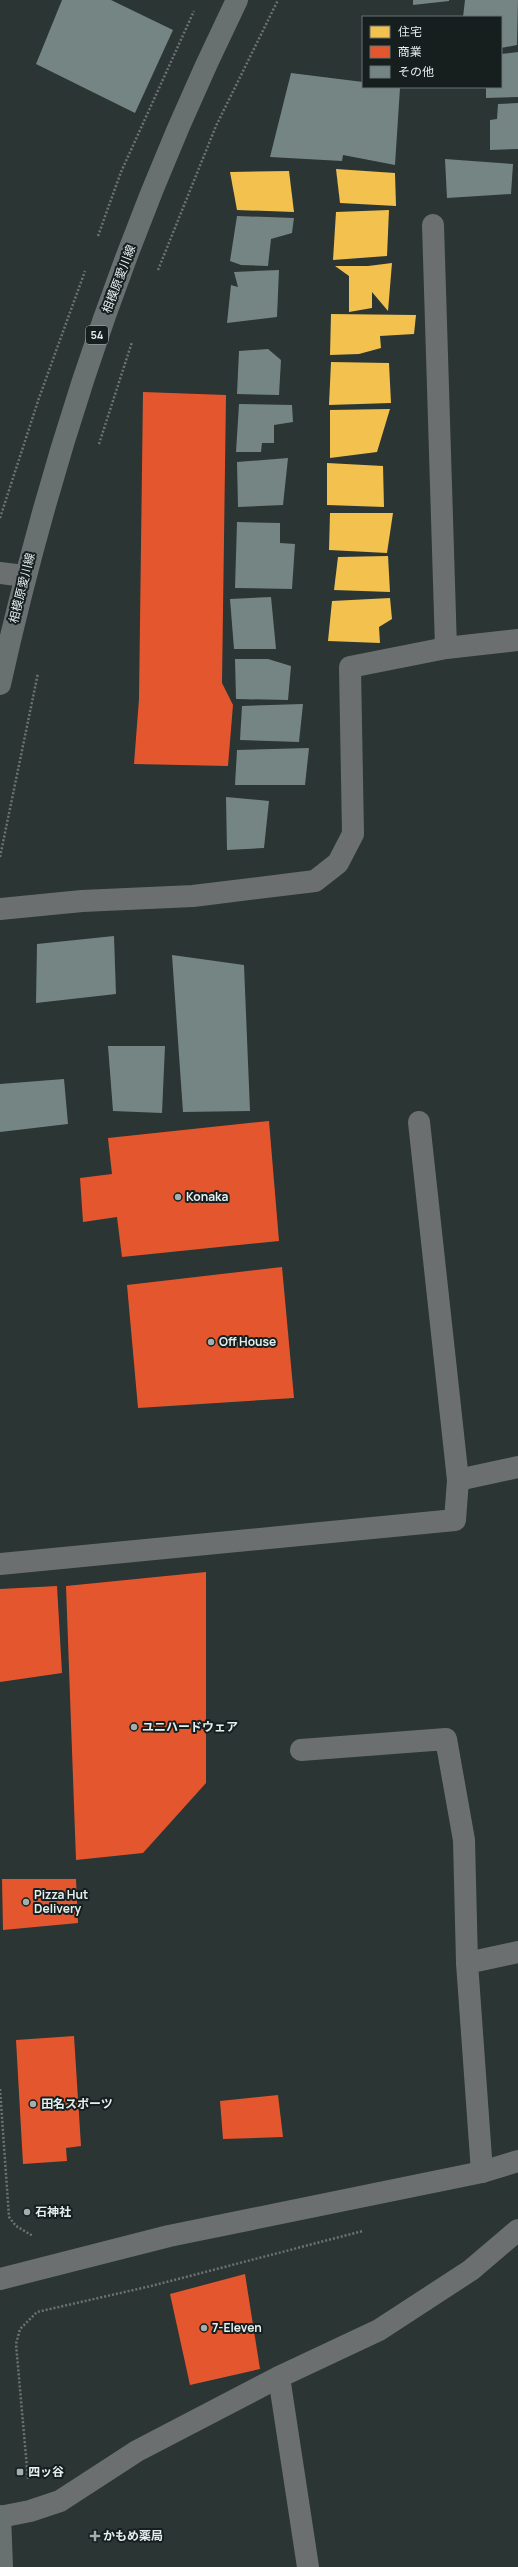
<svg xmlns="http://www.w3.org/2000/svg" width="518" height="2567" font-family="Manrope,'Noto Sans JP',sans-serif">
	<style>
		.homes { fill: #f2c14e }
		.shops { fill: #e4572e }
		.building { fill: #758584 }
		.lines { fill: none; stroke-linecap: round; stroke-linejoin: round }
		.path { stroke: #6d7272; stroke-width: 2.5; stroke-dasharray: 2 2; stroke-linecap: butt }
		.service { stroke: #6b6f6f; stroke-width: 22 }
		.minor { stroke: #6b6f6f; stroke-width: 22 }
		.primary { stroke: #697070; stroke-width: 22 }
		.poi-dot { fill: #a3aeae; stroke: #161e1e; stroke-width: 1.5 }
		.labels { text-anchor: middle; stroke-width: 4; stroke-linejoin: round; paint-order: stroke }
		.shield { fill: #161e1e; stroke: #a6b0b0; stroke-width: 1 }
		.shield-label { font-size: 11px; font-weight: bold; fill: #e4efef }
		.street-label { font-size: 12px; fill: #e4efef; stroke: #161e1e }
		.poi-label { font-size: 12px; font-weight: bold; fill: #e4efef; stroke: #161e1e; text-anchor: start }
	</style>
	<rect width="100%" height="100%" fill="#2a3534"/>
	<!-- homes -->
	<g class="homes">
		<path d="M336 169 395 173 396 206 340 203Z"/>
		<path d="M289 171 294 212 237 210 230 172Z"/>
		<path d="M389 210 387 256 333 260 336 212Z"/>
		<path d="M392 263 388 311 372 292V308L349 312V276L335 266H368Z"/>
		<path d="M331 314 416 315 414 334 380 336 381 348 359 354 330 355Z"/>
		<path d="M331 362 389 363 391 403 329 405Z"/>
		<path d="M390 409 377 452 330 458V410Z"/>
		<path d="M327 463 383 466 384 507 327 505Z"/>
		<path d="M330 513H393L387 553 329 550Z"/>
		<path d="M388 556 390 592 334 590 338 557Z"/>
		<path d="M390 598 392 619 379 627 380 643 328 641 332 601Z"/>
	</g>
	<!-- shops -->
	<g class="shops">
		<path d="M143 392 226 395 222 683 233 705 228 766 134 764 139 699Z"/>
		<path d="M269 1121 279 1241 122 1257 117 1217 83 1222 80 1178 112 1174 108 1138Z"/>
		<path d="M282 1267 294 1398 138 1408 127 1285Z"/>
		<path d="M206 1572V1783L143 1853 76 1860 66 1586Z"/>
		<path d="M57 1586 62 1673 0 1682V1589Z"/>
		<path d="M2 1879H76L78 1923 3 1930Z"/>
		<path d="M74 2036 81 2146 66 2148 67 2161 23 2164 16 2040Z"/>
		<path d="M278 2095 283 2137 223 2139 220 2101Z"/>
		<path d="M245 2274 260 2369 190 2385 170 2294Z"/>
	</g>
	<!-- building -->
	<g class="building">
		<path d="M62 0H111L173 30 135 113 36 64Z"/>
		<path d="M413 0H449V1L413 5Z"/>
		<path d="M465 0H518L517 45 501 48V17H463Z"/>
		<path d="M518 52V97L486 98V87H501V54Z"/>
		<path d="M291 73 363 82V87L400 88 395 165 343 155 342 161 270 157Z"/>
		<path d="M518 103V149L490 150V120L497 119 498 104Z"/>
		<path d="M445 159 513 164 511 194 447 198Z"/>
		<path d="M237 216 294 218 292 233 271 239 268 266 241 265 230 261Z"/>
		<path d="M279 270 277 317 227 323 231 285 238 287 234 272Z"/>
		<path d="M268 349 281 360 279 395 237 394 239 351Z"/>
		<path d="M239 404 292 405 293 422 274 425V443H262L261 452H236Z"/>
		<path d="M288 458 283 505 238 507 237 462Z"/>
		<path d="M237 522 280 523V543L295 544 292 589 235 588Z"/>
		<path d="M271 597 276 649H234L230 599Z"/>
		<path d="M235 659H268L291 666 288 700 236 699Z"/>
		<path d="M303 704 299 742 240 740 242 706Z"/>
		<path d="M309 748 305 785H235L237 750Z"/>
		<path d="M226 797 269 801 264 848 227 850Z"/>
		<path d="M114 936 116 994 36 1003 37 944Z"/>
		<path d="M172 955 244 965 250 1111 183 1112Z"/>
		<path d="M108 1046H165L162 1113 113 1111Z"/>
		<path d="M64 1079 68 1124 0 1132V1084Z"/>
	</g>
	<g class="lines">
		<!-- path -->
		<g class="path">
			<path d="M98 236 121 172 194 11"/>
			<path d="M158 270 216 126 278 0"/>
			<path d="M99 444 132 342"/>
			<path d="M0 518 39 398 85 271"/>
			<path d="M0 857 38 673"/>
			<path d="M0 2089 9 2217 16 2226 33 2236"/>
			<path d="M28 2479 16 2344 20 2329 37 2312 151 2286 363 2231"/>
		</g>
		<!-- service -->
		<g class="service">
			<path d="M301 1750 446 1739 464 1840 467 1963 482 2172"/>
			<path d="M467 1963 518 1952"/>
			<path d="M279 2377 308 2567"/>
			<path d="M0 2517 30 2511 60 2501 137 2451 279 2377 379 2330 471 2270 518 2230"/>
		</g>
		<!-- minor -->
		<g class="minor">
			<path d="M433 225 446 648"/>
			<path d="M0 573 24 576"/>
			<path d="M0 909 82 901 193 896 315 881 338 863 353 834 350 667 446 648 518 640"/>
			<path d="M458 1480 518 1467"/>
			<path d="M0 1564 455 1520 458 1480 419 1122"/>
			<path d="M0 2279 169 2236 482 2172 518 2161"/>
		</g>
		<!-- primary -->
		<g class="primary">
			<path d="M0 684C53 446 130 219 237 0"/>
			<path d="M0 2516 2 2567"/>
		</g>
	</g>
	<!-- markers -->
	<g class="poi-dot">
		<circle cx="178" cy="1197" r="4"/>
		<circle cx="211" cy="1342" r="4"/>
		<circle cx="134" cy="1727" r="4"/>
		<circle cx="26" cy="1902" r="4"/>
		<circle cx="33" cy="2104" r="4"/>
		<circle cx="27" cy="2212" r="4"/>
		<circle cx="204" cy="2328" r="4"/>
		<rect x="16" y="2468" width="8" height="8" rx="2"/>
		<path d="M93 2530h4v4h4v4h-4v4h-4v-4h-4v-4h4z"/>
	</g>
	<g class="labels">
		<!-- shield labels -->
		<rect class="shield" x="86" y="326" width="22" height="18" rx="3"/>
		<g class="shield-label">
			<text x="97" y="339">54</text>
		</g>
		<!-- street labels -->
		<g class="street-label">
			<text transform="translate(119 279) rotate(-69)" y="4">相模原愛川線</text>
			<text transform="translate(22 588) rotate(-76)" y="4">相模原愛川線</text>
		</g>
		<!-- poi labels -->
		<g class="poi-label">
			<text x="186" y="1201">Konaka</text>
			<text x="219" y="1346">Off House</text>
			<text x="142" y="1731">ユニハードウェア</text>
			<text x="34" y="1899">Pizza Hut<tspan x="34" dy="14">Delivery</tspan></text>
			<text x="41" y="2108">田名スポーツ</text>
			<text x="35" y="2216">石神社</text>
			<text x="212" y="2332">7-Eleven</text>
			<text x="28" y="2476">四ッ谷</text>
			<text x="103" y="2540">かもめ薬局</text>
		</g>
	</g>
	<!-- legend -->
	<rect x="362" y="16" width="140" height="72" fill="#161e1e" stroke="#687272"/>
	<rect x="370" y="26" width="20" height="12" fill="#f2c14e" stroke="#687272"/>
	<text x="398" y="36" font-size="12" fill="#e4efef">住宅</text>
	<rect x="370" y="46" width="20" height="12" fill="#e4572e" stroke="#687272"/>
	<text x="398" y="56" font-size="12" fill="#e4efef">商業</text>
	<rect x="370" y="66" width="20" height="12" fill="#758584" stroke="#687272"/>
	<text x="398" y="76" font-size="12" fill="#e4efef">その他</text>
</svg>
